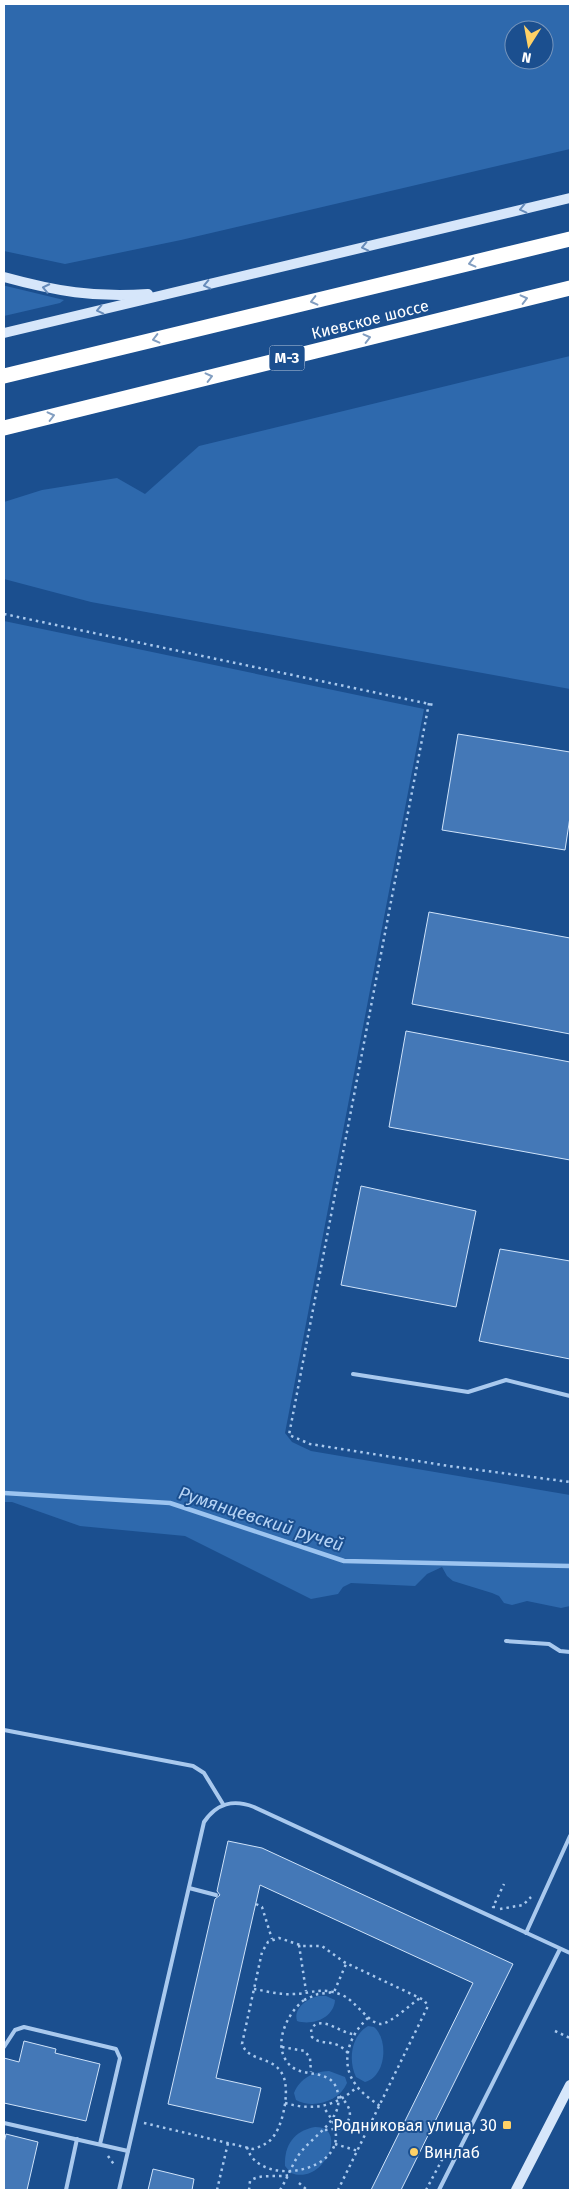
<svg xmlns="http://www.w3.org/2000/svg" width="574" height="2194" font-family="'Fira Sans',sans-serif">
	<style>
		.green { fill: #2e69ad; fill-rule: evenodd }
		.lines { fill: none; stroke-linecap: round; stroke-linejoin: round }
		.stream { stroke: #9cc4f0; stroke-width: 4.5 }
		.building { fill: #4478b7; stroke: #cfe3fa }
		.path { stroke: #a9c9ee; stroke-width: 2.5; stroke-dasharray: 2.5 4; stroke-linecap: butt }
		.lane { stroke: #a9c9ee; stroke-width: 4 }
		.secondary { stroke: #d6e6fa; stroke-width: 10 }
		.highway { stroke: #fff; stroke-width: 15 }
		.path-bridge { stroke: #a9c9ee; stroke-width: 2.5; stroke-dasharray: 2.5 4; stroke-linecap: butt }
		.oneway { stroke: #668bba }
		.oneway2 { stroke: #829ec1 }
		.poi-dot { fill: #ffd166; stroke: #1b4f8f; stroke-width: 2 }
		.labels { text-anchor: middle; stroke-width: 4; stroke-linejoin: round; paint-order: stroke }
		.shield { fill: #1b4f8f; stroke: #bbcadd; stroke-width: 1 }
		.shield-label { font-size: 15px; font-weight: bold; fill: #fff }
		.street-label { font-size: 16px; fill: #fff; stroke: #1b4f8f }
		.poi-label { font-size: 16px; fill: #fff; stroke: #1b4f8f; text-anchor: end }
		.water-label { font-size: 18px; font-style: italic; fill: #b5d3f5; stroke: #1b4f8f }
	</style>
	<rect width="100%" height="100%" fill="#1b4f8f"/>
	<!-- green -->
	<g class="green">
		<path d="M4 4H570V149L181 240 65 264 4 251ZM514 30H544V60H514Z"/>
		<path d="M4 286H6L64 300 60 303 4 316Z"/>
		<path d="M570 356V689L91 602 4 579V502L42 490 117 478 145 494 199 446Z"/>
		<path d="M4 621 424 709 285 1433 292 1442 311 1451 570 1495V1606L561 1608 527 1601 512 1605 504 1603 499 1596 492 1593 453 1581 447 1576 442 1567 427 1574 415 1586 351 1583 343 1587 338 1594 311 1599 185 1536 80 1526 12 1502H4Z"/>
		<path d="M318 1996H326L335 2000C334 2018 312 2026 297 2021 293 2008 307 1999 318 1996Z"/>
		<path d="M368 2026 374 2027C389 2040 386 2076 365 2082L356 2077C348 2060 351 2036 368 2026Z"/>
		<path d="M329 2071 345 2077 347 2083C339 2102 313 2109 296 2100L294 2093C300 2078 313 2072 329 2071Z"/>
		<path d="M315 2127C349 2126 324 2186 291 2173L285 2166C284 2145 294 2131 315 2127Z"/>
	</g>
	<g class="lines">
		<!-- stream -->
		<path class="stream" d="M4 1493 170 1503 344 1561 570 1566"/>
	</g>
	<!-- building -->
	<g class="building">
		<path d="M458 734 570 752V817L565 850 442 830Z"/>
		<path d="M429 912 570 938V1034L412 1004Z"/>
		<path d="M406 1031 570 1062V1160L389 1127Z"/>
		<path d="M361 1186 476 1211 456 1307 341 1285Z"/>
		<path d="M500 1249 570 1261V1359L479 1341Z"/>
		<path d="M228 1841 262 1848 513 1964 401 2190H371L473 1983 260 1885 216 2078 261 2088 253 2123 168 2104 215 1899 220 1895 217 1891Z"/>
		<path d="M24 2041 56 2049 55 2053 100 2064 86 2121 4 2103V2058L19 2062Z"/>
		<path d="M6 2134 38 2142 27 2190H4V2143Z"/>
		<path d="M153 2169 194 2179 192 2190H148Z"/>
	</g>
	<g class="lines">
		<!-- path -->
		<g class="path">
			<path d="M4 614 434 705"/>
			<path d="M429 703 289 1435 310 1444 449 1466 570 1482"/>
			<path d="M256 1904 262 1907 272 1939"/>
			<path d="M495 1907H493L504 1884"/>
			<path d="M500 1909 523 1905 531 1897"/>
			<path d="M299 1945 306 1991"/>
			<path d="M254 1989C266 1991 280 1995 292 1994 312 1994 320 1986 342 1995 356 2001 369 2024 381 2024 391 2023 411 2004 420 1998"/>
			<path d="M304 2000 318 1994 334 1992 346 1964"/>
			<path d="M368 2018C349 2035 339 2063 356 2085 362 2094 372 2100 380 2106"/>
			<path d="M555 2031 570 2038"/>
			<path d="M282 2047 305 2051 310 2058 311 2072"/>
			<path d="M348 2053C334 2037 323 2047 312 2037L311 2029C321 2014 340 2033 353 2034"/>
			<path d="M285 2103C313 2111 335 2107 357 2087"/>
			<path d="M144 2123 253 2149C262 2146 270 2143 275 2134 284 2121 291 2085 281 2072 271 2056 249 2062 242 2044L262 1952 268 1942 279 1938 303 1946H322L344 1962 424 2000 428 2006 338 2190"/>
			<path d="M335 2144 358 2151"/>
			<path d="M247 2147C259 2194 374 2168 323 2107"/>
			<path d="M108 2156 115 2166"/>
			<path d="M299 2183 307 2190"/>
			<path d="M217 2190 228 2143"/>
			<path d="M426 2190 444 2156"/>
		</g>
		<!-- lane -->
		<g class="lane">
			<path d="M353 1374 468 1392 506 1380 570 1396"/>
			<path d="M506 1641 549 1644 560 1651 570 1652"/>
			<path d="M4 1730 193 1766 204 1773 223 1804"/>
			<path d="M189 1888 216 1895"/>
			<path d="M526 1933 570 1836"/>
			<path d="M4 2047 15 2030 24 2027 116 2049 120 2058 100 2144"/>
			<path d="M4 2123 128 2151"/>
			<path d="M66 2190 77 2139"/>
			<path d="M119 2190 204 1822C217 1803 233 1799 254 1807L570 1953"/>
			<path d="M439 2190 560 1949"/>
		</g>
		<!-- secondary -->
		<g class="secondary">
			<path d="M4 277C55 291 95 298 148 294"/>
			<path d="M4 333 570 198"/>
			<path d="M516 2190 570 2085"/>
		</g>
		<!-- highway -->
		<g class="highway">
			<path d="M4 376 570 239"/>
			<path d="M4 428 570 288"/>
		</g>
		<!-- path-bridge -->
		<g class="path-bridge">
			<path d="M325 2130 341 2128C356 2118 350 2104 338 2095"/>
			<path d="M249 2190 250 2181C260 2173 277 2178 289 2175"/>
			<path d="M280 2190C287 2179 291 2167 298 2156 311 2136 343 2122 338 2094 334 2068 307 2078 292 2067 270 2049 286 2014 304 2000"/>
		</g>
	</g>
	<!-- one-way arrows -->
	<defs><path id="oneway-chevron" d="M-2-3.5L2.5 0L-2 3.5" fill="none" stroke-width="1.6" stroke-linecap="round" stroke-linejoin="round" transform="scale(1.25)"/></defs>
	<g class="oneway">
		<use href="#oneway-chevron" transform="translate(523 209) rotate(167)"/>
		<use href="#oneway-chevron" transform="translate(365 247) rotate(167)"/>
		<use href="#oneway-chevron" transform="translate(207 285) rotate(167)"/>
		<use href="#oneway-chevron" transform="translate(46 288) rotate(-168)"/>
		<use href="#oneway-chevron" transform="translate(100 310) rotate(167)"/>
	</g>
	<g class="oneway2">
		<use href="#oneway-chevron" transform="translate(472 263) rotate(166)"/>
		<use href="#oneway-chevron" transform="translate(524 299) rotate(-14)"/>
		<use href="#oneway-chevron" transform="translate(314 301) rotate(166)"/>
		<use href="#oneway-chevron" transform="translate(367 338) rotate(-14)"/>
		<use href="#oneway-chevron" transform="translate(156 339) rotate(166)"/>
		<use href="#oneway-chevron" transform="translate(209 377) rotate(-14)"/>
		<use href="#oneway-chevron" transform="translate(51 416) rotate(-14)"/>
	</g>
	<!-- markers -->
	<g class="poi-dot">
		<rect x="502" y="2120" width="10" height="10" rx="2.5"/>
		<circle cx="414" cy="2152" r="5"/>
	</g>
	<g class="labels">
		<!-- shield labels -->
		<rect class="shield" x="269.5" y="345.5" width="35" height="25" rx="4"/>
		<g class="shield-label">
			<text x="287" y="363">М-3</text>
		</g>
		<!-- street labels -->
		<g class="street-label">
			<text transform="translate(370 319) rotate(-14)" y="6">Киевское шоссе</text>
		</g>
		<!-- poi labels -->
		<g class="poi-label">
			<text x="497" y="2131">Родниковая улица, 30</text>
			<text x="424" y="2158" text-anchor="start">Винлаб</text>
		</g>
		<!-- water labels -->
		<g class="water-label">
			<text transform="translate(261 1519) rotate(18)" y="6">Румянцевский ручей</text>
		</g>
	</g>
	<!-- border -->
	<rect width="574" height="2194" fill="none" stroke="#ffffff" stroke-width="10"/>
	<!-- north arrow -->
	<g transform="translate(529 45) rotate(191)"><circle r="24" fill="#1b4f8f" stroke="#7695bc"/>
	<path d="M0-4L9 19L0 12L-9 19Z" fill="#ffd166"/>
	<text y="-8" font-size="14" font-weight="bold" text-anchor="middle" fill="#ffffff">N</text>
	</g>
</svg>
